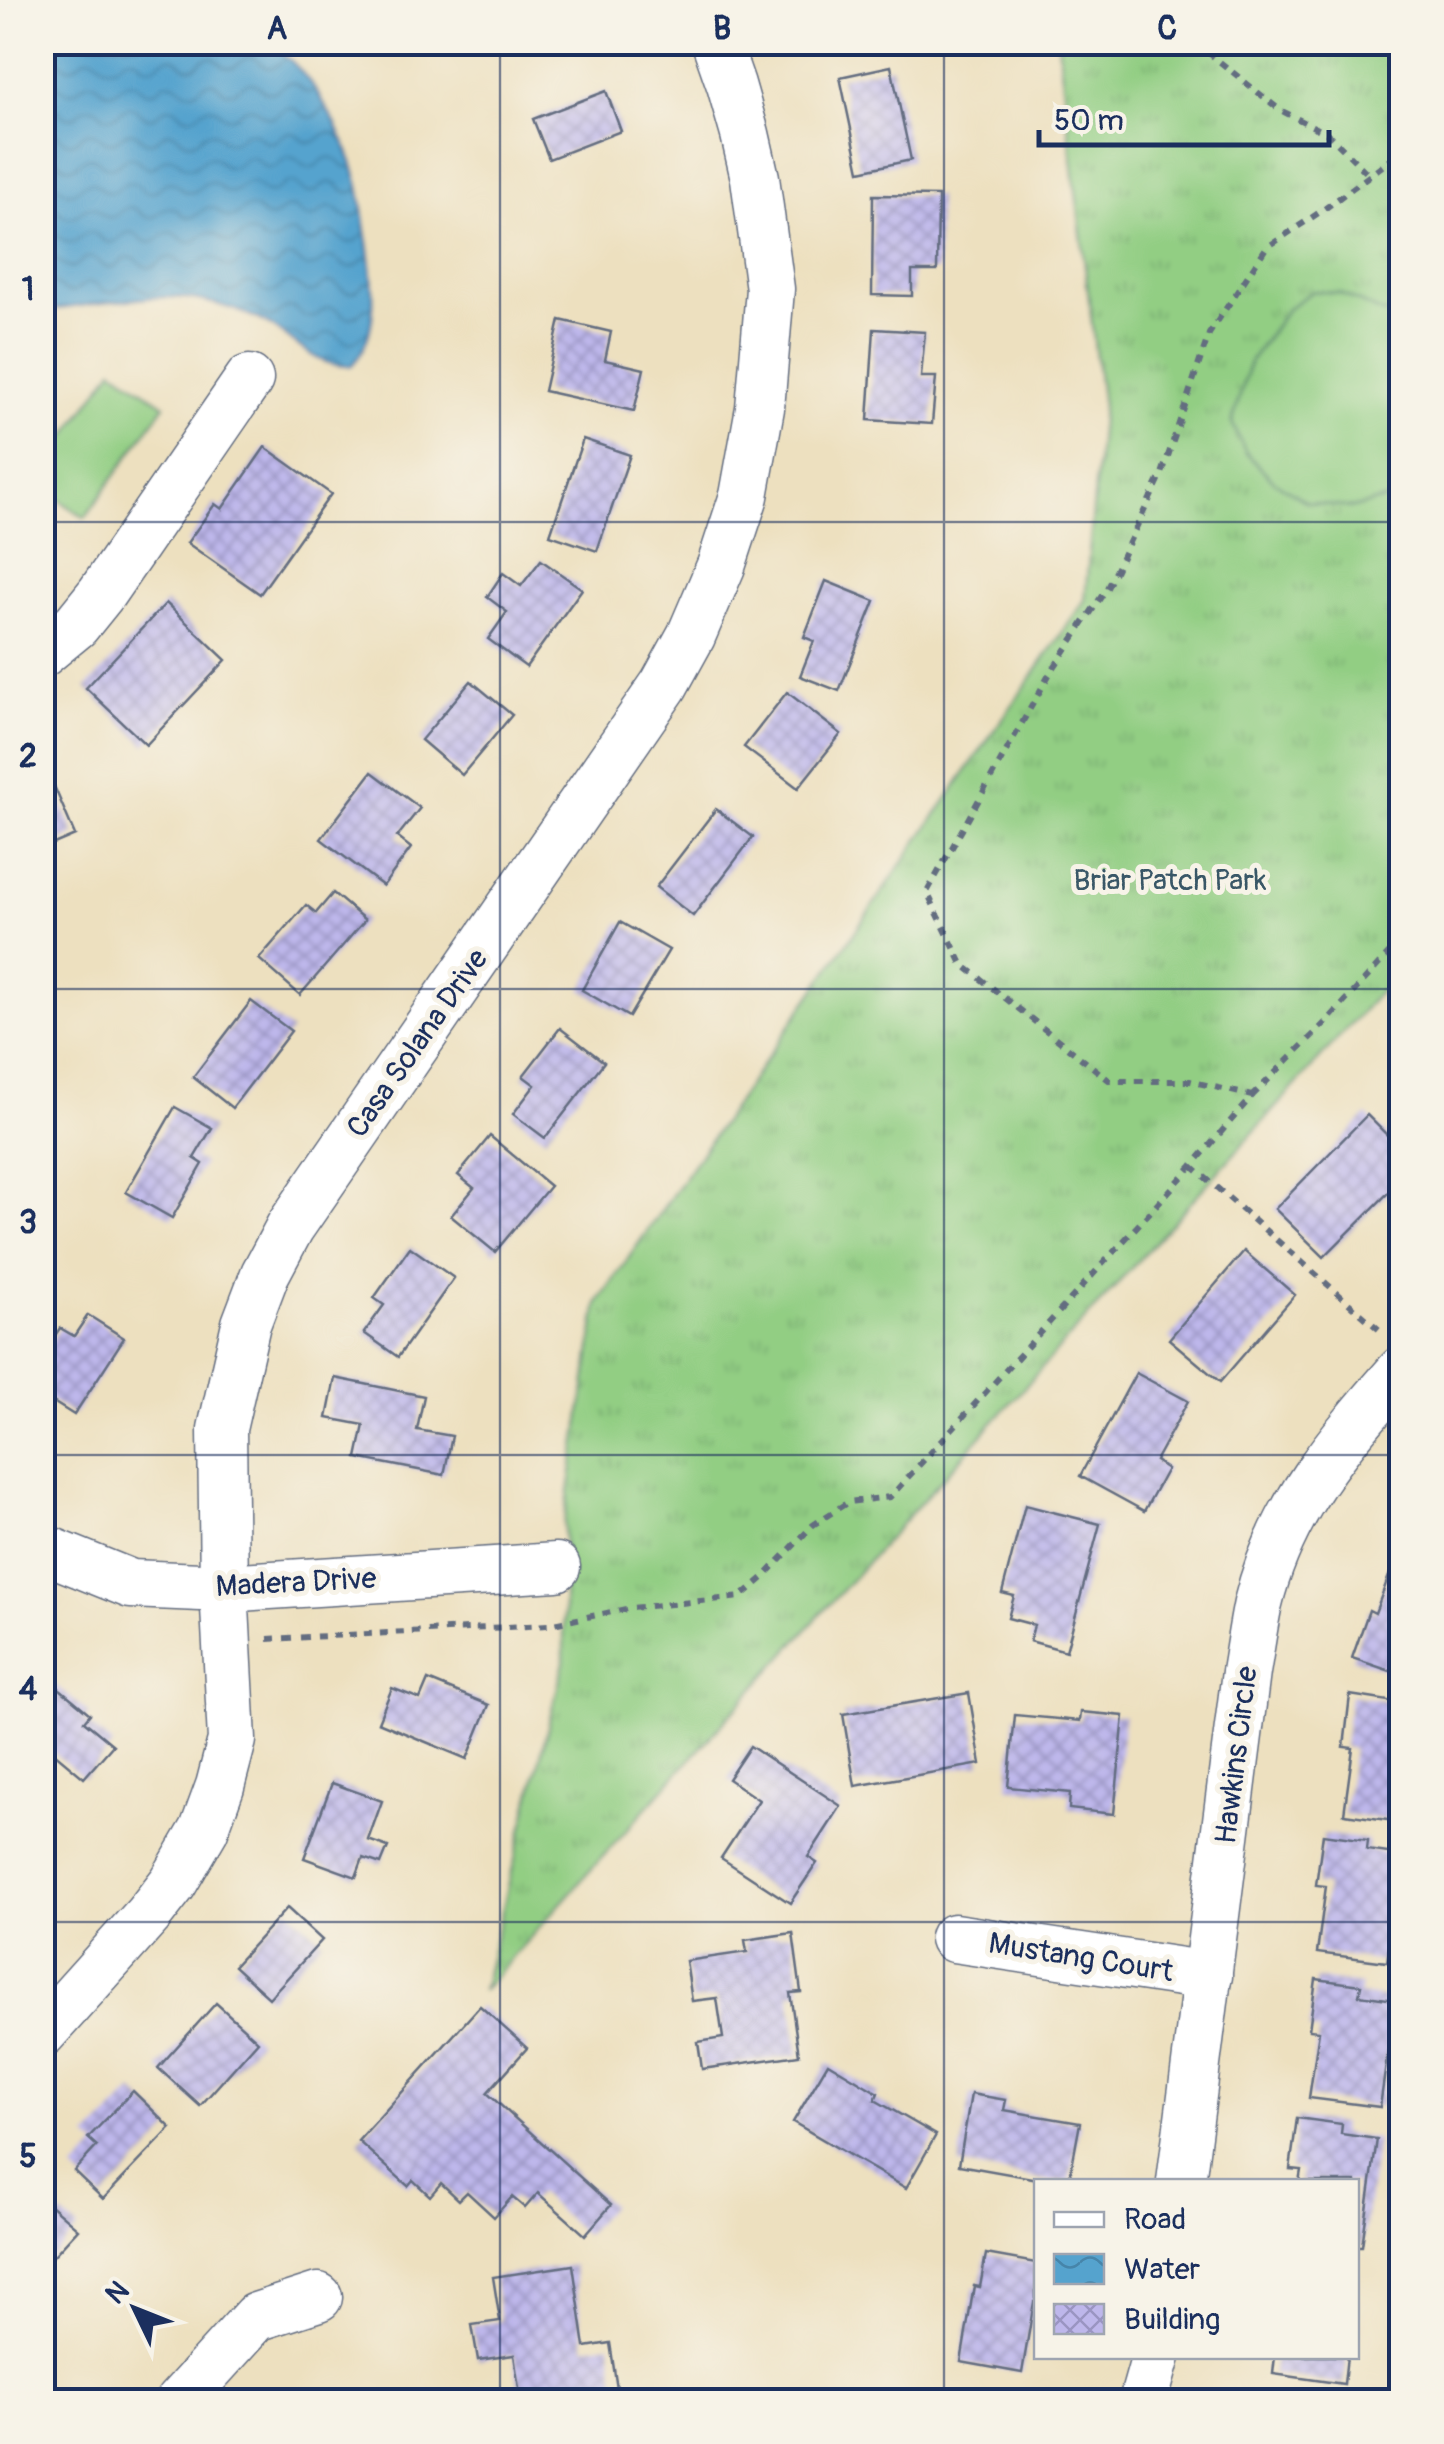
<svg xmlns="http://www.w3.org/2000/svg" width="1444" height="2444" font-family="Pangolin,sans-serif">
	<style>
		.grass { fill: url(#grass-tufts); stroke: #567e70; stroke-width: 2.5 }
		.garden { fill: #92ce83; stroke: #567e70; stroke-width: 2.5 }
		.water { fill: url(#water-waves); stroke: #386996; stroke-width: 2.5 }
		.building { fill: url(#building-cross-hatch) }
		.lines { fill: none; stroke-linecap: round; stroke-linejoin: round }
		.minor-casing { stroke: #646d80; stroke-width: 51 }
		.path { stroke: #646d80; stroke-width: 6; stroke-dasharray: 8 8; stroke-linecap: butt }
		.minor { stroke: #fff; stroke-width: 48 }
		.grid { fill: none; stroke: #1b2f5e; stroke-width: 2.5; stroke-opacity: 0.55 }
		.labels { text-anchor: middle; stroke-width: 10; stroke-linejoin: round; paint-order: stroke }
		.park-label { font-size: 30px; fill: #395767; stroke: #f7f3e8 }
		.street-label { font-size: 30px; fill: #1b2f5e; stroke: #f7f3e8 }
		.neatline { fill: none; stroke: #1b2f5e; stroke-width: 4 }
		.grid-label { font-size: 32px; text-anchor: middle; font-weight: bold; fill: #1b2f5e }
	</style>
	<defs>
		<pattern id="grass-tufts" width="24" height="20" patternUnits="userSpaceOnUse" patternTransform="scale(2.5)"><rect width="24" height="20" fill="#92ce83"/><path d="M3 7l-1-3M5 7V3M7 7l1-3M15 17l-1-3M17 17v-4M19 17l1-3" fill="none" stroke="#7db174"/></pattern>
		<pattern id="water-waves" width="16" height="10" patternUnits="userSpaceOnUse" patternTransform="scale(2.5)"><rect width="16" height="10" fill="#55a3ce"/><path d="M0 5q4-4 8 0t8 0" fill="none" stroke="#4685aa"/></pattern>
		<pattern id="building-cross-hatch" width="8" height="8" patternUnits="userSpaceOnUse" patternTransform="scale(2.5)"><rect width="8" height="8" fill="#beb7eb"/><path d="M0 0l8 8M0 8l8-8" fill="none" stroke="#9a95c2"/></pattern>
	</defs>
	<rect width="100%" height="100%" fill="#f7f3e8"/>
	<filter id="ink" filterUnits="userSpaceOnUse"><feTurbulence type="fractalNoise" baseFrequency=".01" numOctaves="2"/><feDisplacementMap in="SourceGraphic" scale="20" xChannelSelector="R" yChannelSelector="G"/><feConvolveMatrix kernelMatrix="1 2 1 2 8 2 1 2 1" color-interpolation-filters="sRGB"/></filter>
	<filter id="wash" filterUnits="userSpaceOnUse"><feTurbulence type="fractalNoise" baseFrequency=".0048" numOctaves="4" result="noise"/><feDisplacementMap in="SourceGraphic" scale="40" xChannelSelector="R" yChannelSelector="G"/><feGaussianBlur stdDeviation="2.25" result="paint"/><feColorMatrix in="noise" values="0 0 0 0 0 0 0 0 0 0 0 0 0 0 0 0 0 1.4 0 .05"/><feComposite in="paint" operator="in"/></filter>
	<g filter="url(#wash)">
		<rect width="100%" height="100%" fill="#ede0bf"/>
		<!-- grass -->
		<path class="grass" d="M1058 43H1401V968L482 1991 564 1662V1524L598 1302 1085 600 1102 407Z"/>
		<!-- garden -->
		<g class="garden">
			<path d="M1313 291 1339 293 1401 321V491L1388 499 1352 508 1307 502 1274 481 1246 453 1232 423 1250 361 1288 308Z"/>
			<path d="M113 369 165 405 85 518 43 488V469Z"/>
		</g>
		<!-- water -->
		<path class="water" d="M42 43H268C310 67 346 135 358 182 363 201 364 222 368 242 374 283 381 334 351 366 309 367 292 333 257 318 230 307 196 296 166 297 125 298 83 306 43 311Z"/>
		<g id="blocks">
			<!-- building -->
			<g class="building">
				<path d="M891 66 911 160 860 171 840 77Z"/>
				<path d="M606 91 621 131 549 159 533 119Z"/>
				<path d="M873 195 938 196 937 271H912V296L872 295Z"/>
				<path d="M560 320 611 332 605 360 644 369 634 411 544 391Z"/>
				<path d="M874 329 925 332 921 377H936L932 424 868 420Z"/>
				<path d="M583 439 630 455 597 551 550 535Z"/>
				<path d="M265 447 331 494 260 594 187 543 215 504 222 509Z"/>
				<path d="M541 560 582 589 526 667 488 639 507 612 487 597 503 573 521 586Z"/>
				<path d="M826 581 875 601 839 691 800 676 814 641 804 637Z"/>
				<path d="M166 603 226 660 146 745 86 688Z"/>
				<path d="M471 681 512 715 462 775 421 740Z"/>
				<path d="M787 692 841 734 798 788 744 747Z"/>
				<path d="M42 758 75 835 42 849Z"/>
				<path d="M372 772 420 808 397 837 411 848 383 886 321 839Z"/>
				<path d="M716 809 753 837 693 916 656 887Z"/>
				<path d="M333 893 365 920 300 995 259 959 306 905 316 913Z"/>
				<path d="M620 922 669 950 629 1017 582 990Z"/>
				<path d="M251 1001 291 1031 232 1108 193 1077Z"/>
				<path d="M560 1028 604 1062 545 1138 513 1114 535 1085 523 1076Z"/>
				<path d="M175 1107 212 1128 194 1158 203 1164 172 1218 126 1192Z"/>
				<path d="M1367 1115 1402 1150V1179L1324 1257 1275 1209Z"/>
				<path d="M490 1136 550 1186 495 1252 451 1216 474 1188 458 1175Z"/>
				<path d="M410 1247 454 1278 398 1357 364 1333 384 1305 374 1298Z"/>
				<path d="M1244 1251 1295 1295 1220 1382 1169 1339Z"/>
				<path d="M88 1315 124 1338 74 1415 42 1395V1355L60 1328 74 1336Z"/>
				<path d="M1136 1373 1188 1401 1155 1461 1167 1469 1144 1511 1080 1476Z"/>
				<path d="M335 1378 424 1396 417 1430 452 1436 444 1475 357 1458 364 1425 327 1418Z"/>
				<path d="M1025 1505 1100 1524 1066 1651 1030 1641 1034 1625 1008 1618 1014 1596 1002 1593Z"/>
				<path d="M1398 1552 1402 1554V1675L1352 1658 1369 1610 1375 1613Z"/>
				<path d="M42 1674 90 1714 84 1721 113 1745 84 1778 42 1743Z"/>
				<path d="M428 1680 489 1705 467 1759 378 1722 392 1688 420 1699Z"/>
				<path d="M969 1693 981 1764 855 1786 843 1714Z"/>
				<path d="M1350 1695 1395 1702 1394 1712 1402 1713V1822L1344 1814 1353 1748 1344 1747Z"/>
				<path d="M1081 1712 1124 1716 1114 1814 1069 1809 1070 1793 1008 1787 1015 1715 1080 1721Z"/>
				<path d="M750 1746 841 1806 808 1857 817 1863 790 1903 721 1858 759 1800 728 1779Z"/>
				<path d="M332 1783 382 1801 368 1840 388 1847 381 1864 363 1858 356 1877 304 1858Z"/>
				<path d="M1323 1834 1368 1840 1367 1850 1402 1855 1387 1962 1317 1953 1326 1886 1316 1885Z"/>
				<path d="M287 1908 322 1940 269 1998 234 1966Z"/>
				<path d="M793 1933 801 1992 790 1993 799 2055 702 2069 698 2042 723 2038 717 1998 692 2001 686 1961 747 1952 745 1940Z"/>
				<path d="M1316 1979 1361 1985 1359 1995 1395 2000 1380 2107 1309 2098 1319 2031 1309 2030Z"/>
				<path d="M216 2003 258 2041 200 2106 158 2068Z"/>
				<path d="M480 2006 527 2048 487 2093 611 2205 585 2235 538 2193 525 2208 512 2197 494 2217 467 2192 459 2200 441 2183 430 2196 413 2180 408 2186 358 2141Z"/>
				<path d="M828 2063 878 2093 875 2100 936 2135 906 2188 793 2122Z"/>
				<path d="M133 2091 171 2128 103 2199 74 2171 97 2146 88 2138Z"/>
				<path d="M971 2094 1006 2100 1004 2110 1080 2123 1069 2182H1055L959 2165Z"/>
				<path d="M1297 2118 1342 2124 1341 2134 1377 2139 1362 2246H1356V2182H1299L1301 2170 1290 2169Z"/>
				<path d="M42 2198 78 2229 42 2268Z"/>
				<path d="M986 2254 1036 2263V2302H1034L1022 2373 961 2362 974 2286 980 2287Z"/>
				<path d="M573 2265 585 2347 610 2343 619 2402H521L514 2355 478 2360 472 2325 500 2321 493 2277Z"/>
				<path d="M1275 2356H1347L1344 2384 1273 2374Z"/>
			</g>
		</g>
	</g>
	<g filter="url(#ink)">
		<use href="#blocks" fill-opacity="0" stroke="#646d80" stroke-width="2.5"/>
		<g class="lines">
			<!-- minor casing -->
			<g class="minor-casing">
				<g id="minor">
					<path d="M42 653 76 625 101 594 249 379"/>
					<path d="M42 1548 131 1584 224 1588 556 1567"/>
					<path d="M954 1938 1208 1976"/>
					<path d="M42 2033 148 1915 173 1883 204 1830 220 1786 232 1740 224 1588 222 1429 246 1324 265 1274 290 1227 664 685 691 636 721 566 744 496 760 408 770 289 755 178 745 134 731 85 716 42"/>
					<path d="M1181 2182 1246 1672C1250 1649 1253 1626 1258 1603 1281 1508 1339 1442 1402 1370"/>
					<path d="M179 2402 256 2317 318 2297"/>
					<path d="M1143 2402 1156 2356"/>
				</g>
			</g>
			<!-- path -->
			<g class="path">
				<path d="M1195 42 1280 110 1328 134 1370 176"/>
				<path d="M1252 1096 1330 1018 1402 939"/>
				<path d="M1192 1166 1383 1333"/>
				<path d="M268 1639 548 1625 631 1608 741 1597 764 1577 813 1525 848 1502 890 1497 1192 1166 1252 1096 1190 1081H1110L962 964 927 892 1049 675 1107 588 1162 474 1209 334 1266 248 1323 210 1397 155 1402 149"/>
			</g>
			<!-- minor -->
			<use href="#minor" class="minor"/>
		</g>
	</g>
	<!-- grid -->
	<path class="grid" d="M500 42V2402M944 42V2402M42 522H1402M42 989H1402M42 1455H1402M42 1922H1402"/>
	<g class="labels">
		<!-- park labels -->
		<g class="park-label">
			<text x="1170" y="890">Briar Patch Park</text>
		</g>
		<!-- street labels -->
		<g class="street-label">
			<text transform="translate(417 1043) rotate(-55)" y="10">Casa Solana Drive</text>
			<text transform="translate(296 1582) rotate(-3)" y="10">Madera Drive</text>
			<text transform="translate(1236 1755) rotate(-83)" y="10">Hawkins Circle</text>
			<text transform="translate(1081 1957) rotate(9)" y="10">Mustang Court</text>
		</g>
	</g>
	<!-- margin -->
	<rect width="1444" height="2444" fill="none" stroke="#f7f3e8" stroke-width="110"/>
	<!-- legend -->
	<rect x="1034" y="2179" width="325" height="180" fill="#f7f3e8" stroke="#9fa5b1" stroke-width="2.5"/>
	<rect x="1054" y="2212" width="50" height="15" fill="#ffffff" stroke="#9fa5b1" stroke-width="2.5"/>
	<text x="1124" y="2229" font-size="30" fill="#1b2f5e">Road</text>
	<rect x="1054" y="2254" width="50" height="30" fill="url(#water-waves)" stroke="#9fa5b1" stroke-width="2.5"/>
	<text x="1124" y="2279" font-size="30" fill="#1b2f5e">Water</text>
	<rect x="1054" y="2304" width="50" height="30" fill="url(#building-cross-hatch)" stroke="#9fa5b1" stroke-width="2.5"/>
	<text x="1124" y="2329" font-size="30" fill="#1b2f5e">Building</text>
	<!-- north arrow -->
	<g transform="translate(135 2309) rotate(313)" stroke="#f7f3e8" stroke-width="8" paint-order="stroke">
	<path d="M0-8L18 38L0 25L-18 38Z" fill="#1b2f5e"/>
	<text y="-15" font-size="28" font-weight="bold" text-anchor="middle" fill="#1b2f5e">N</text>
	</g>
	<!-- scale -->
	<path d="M1039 130v15h290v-15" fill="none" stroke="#1b2f5e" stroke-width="5"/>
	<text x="1054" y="130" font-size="30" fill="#1b2f5e" stroke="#f7f3e8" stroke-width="8" paint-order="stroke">50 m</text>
	<rect x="55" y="55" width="1334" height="2334" class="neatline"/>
	<g class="grid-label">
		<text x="277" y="39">A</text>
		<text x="722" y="39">B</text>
		<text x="1167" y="39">C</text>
		<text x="28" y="300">1</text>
		<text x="28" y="767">2</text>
		<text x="28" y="1233">3</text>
		<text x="28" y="1700">4</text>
		<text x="28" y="2167">5</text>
	</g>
</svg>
